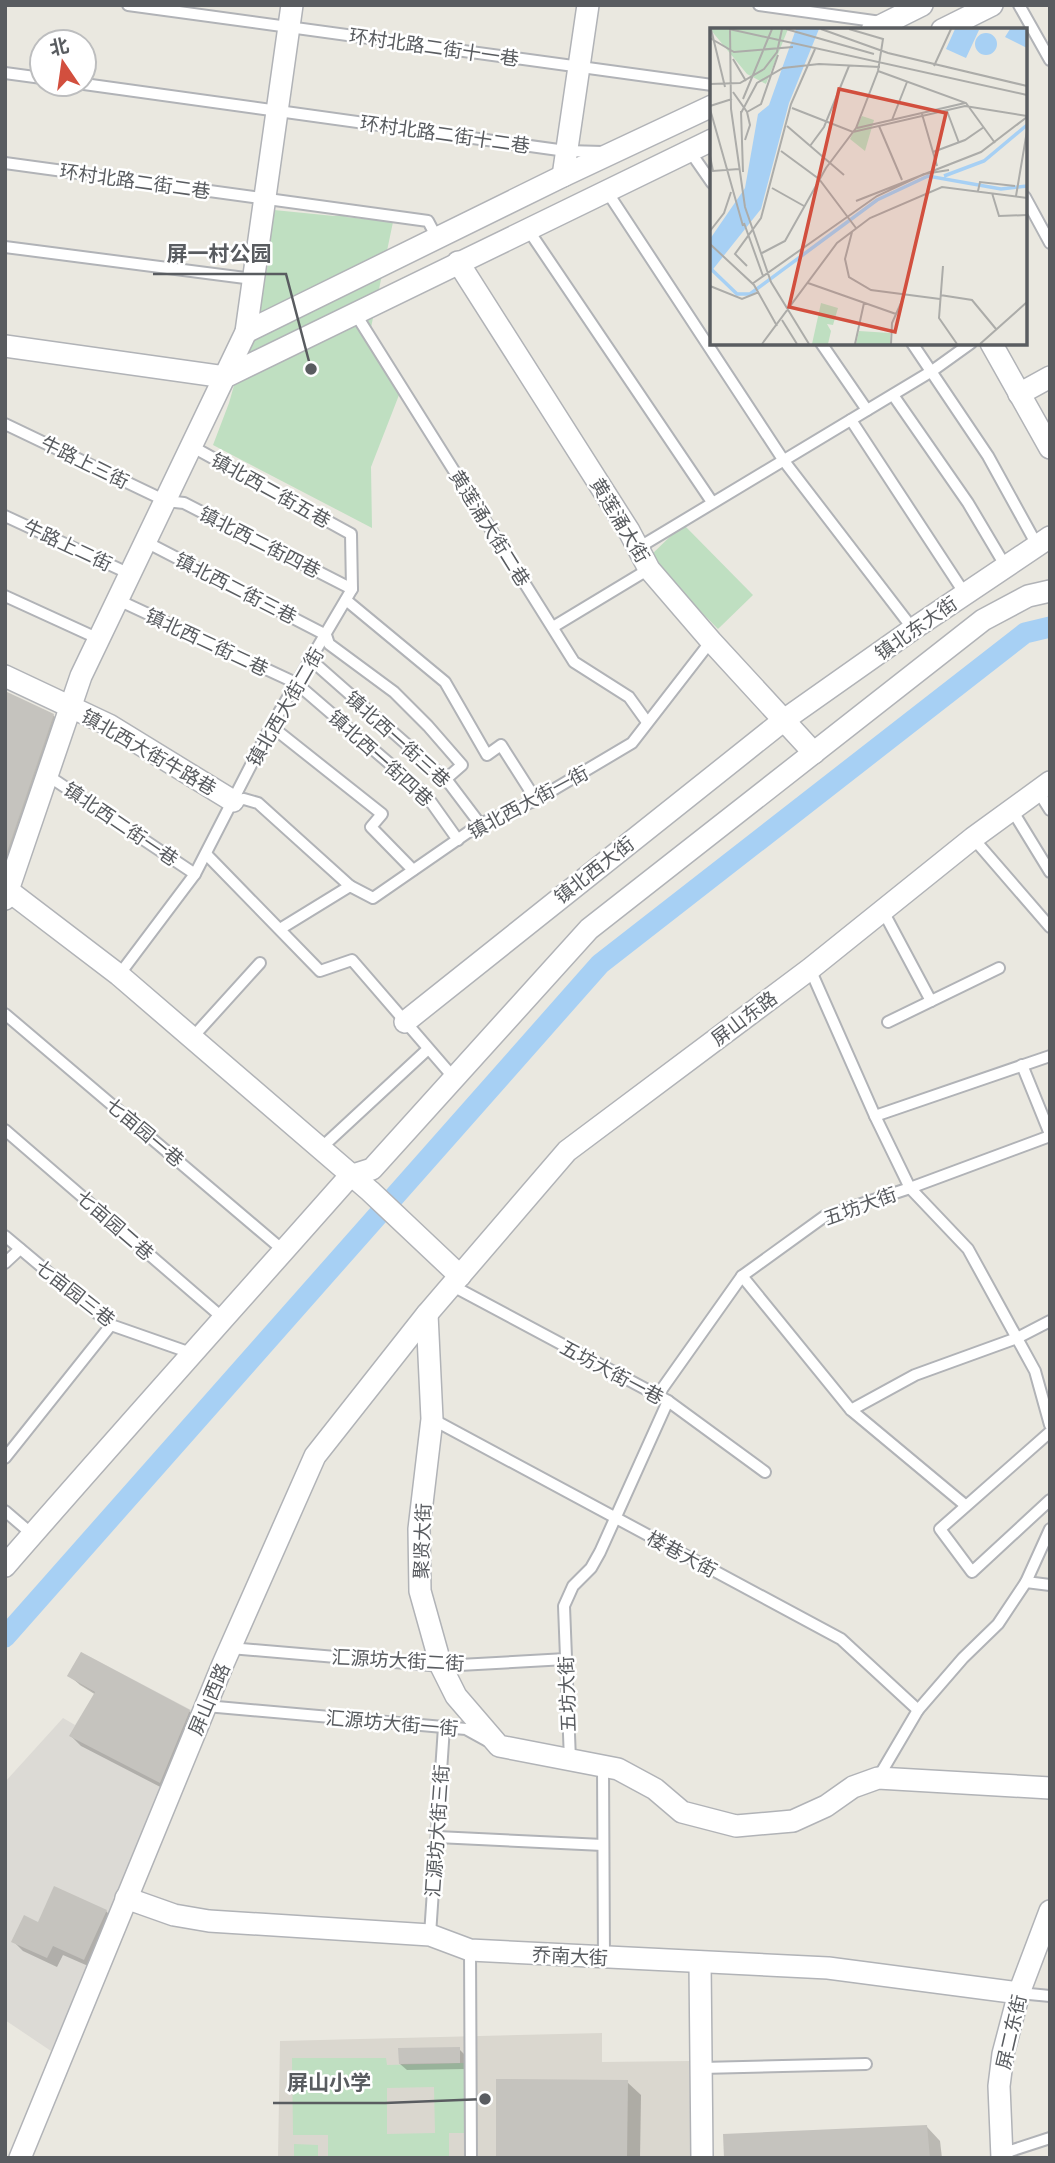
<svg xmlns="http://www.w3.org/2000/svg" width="1055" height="2163" font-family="'DejaVu Sans','Noto Sans SC',sans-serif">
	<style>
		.industrial { fill: #dcdad5 }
		.education { fill: #dad7cf }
		.green { fill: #bfdfc1; fill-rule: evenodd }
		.shadow { fill: #0003 }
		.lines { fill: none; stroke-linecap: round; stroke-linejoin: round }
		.canal { stroke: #a7d0f4; stroke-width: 21 }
		.building { fill: #c5c3be }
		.service-casing { stroke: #b1b3b7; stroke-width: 14 }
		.minor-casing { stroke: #b1b3b7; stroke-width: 24 }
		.service { stroke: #fff; stroke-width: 10 }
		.minor { stroke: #fff; stroke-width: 21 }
		.labels { text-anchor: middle; stroke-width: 5; stroke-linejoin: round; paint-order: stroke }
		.street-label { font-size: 19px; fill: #595c60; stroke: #fff }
		.inset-river { fill: none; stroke: #a7d0f4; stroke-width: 3.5 }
		.inset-road { fill: none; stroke: #acaca9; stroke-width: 2 }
		.view { fill: #d24f3e; fill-opacity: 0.15; stroke: #d24f3e; stroke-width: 3.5 }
		.inset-edge { fill: none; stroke: #595c60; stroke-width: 3.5 }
		.leader { fill: none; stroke: #595c60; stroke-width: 2.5 }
		.callout-dot { fill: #595c60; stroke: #fff; stroke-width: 2.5 }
		.callout-label { font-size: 21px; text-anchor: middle; font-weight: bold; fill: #595c60; stroke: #fff; stroke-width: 5; stroke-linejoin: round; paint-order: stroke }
	</style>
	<rect width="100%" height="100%" fill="#eae8e0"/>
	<!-- industrial -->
	<path class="industrial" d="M81 1652 195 1712 51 2051 5 2020V1782L63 1718 75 1725 95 1693 67 1676Z"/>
	<!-- education -->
	<path class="education" d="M602 2033V2062L690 2061 692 2158H278L280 2041Z"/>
	<!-- green -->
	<g class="green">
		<path d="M274 210 334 216 343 215 346 217 393 222 368 342 399 395 371 467 372 528 213 445 229 403 267 269Z"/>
		<path d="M683 524 753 595 718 629 648 558Z"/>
		<path d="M292 2058H386L387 2065 464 2063V2133H449V2158H328V2135H293ZM434 2087 435 2133 387 2134V2088Z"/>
		<path d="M294 2144 318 2145V2158H294Z"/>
	</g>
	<!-- shadow -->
	<g class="shadow">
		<path d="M5 693 53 715 63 725 5 873Z"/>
		<path d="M69 1675 189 1711 199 1721 170 1792 81 1746 71 1736 96 1695 80 1685Z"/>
		<path d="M106 1911 116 1922 95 1969 63 1955 57 1967 23 1951 13 1941Z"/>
		<path d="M459 2049 465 2055 466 2069 407 2070 400 2064Z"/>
		<path d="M627 2082 641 2095 640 2158H497Z"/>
		<path d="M927 2127 940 2141 942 2158H726Z"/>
	</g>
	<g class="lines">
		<!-- canal -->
		<path class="canal" d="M5 1637 600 964 1025 633 1050 627"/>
	</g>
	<!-- building -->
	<g class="building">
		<path d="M5 691 54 714 5 858Z"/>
		<path d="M81 1652 190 1710 160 1783 69 1736 95 1692 67 1676Z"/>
		<path d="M54 1886 107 1910 84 1960 53 1946 47 1958 11 1942 24 1915 38 1922Z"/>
		<path d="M460 2047V2063L399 2064 398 2048Z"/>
		<path d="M496 2079 628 2080 627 2158H496Z"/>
		<path d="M927 2125 930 2158H724L723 2134Z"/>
	</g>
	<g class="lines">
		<!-- service casing -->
		<g class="service-casing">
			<g id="service">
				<path d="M128 5 712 85"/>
				<path d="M759 5 881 22"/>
				<path d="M1019 5 1050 60"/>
				<path d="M5 73 42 78"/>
				<path d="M84 84 566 151 603 152"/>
				<path d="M689 150 712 183"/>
				<path d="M5 163 428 221 437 238"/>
				<path d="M606 190 784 461 913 629"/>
				<path d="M1025 197 1050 243"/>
				<path d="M527 228 712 502"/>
				<path d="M5 247 253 279"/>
				<path d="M355 313 574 662 629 697 647 722"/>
				<path d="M821 343 867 410"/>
				<path d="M912 343 988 456 1037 545"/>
				<path d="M893 395 968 503 1006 567"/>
				<path d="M851 420 965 594"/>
				<path d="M5 424 166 501 184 503 352 589"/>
				<path d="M5 516 130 574"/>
				<path d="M146 542 326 635 329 644 394 692 428 726 462 765 446 779"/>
				<path d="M638 548 932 371 971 343"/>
				<path d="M5 596 99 639"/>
				<path d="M118 600 296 683 426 795 458 840"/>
				<path d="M346 600 445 682 487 755 501 745 536 800"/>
				<path d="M553 627 649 569"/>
				<path d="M311 660 446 779 480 824"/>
				<path d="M271 726 382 814 371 827 413 870"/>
				<path d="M47 775 195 874"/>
				<path d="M1038 791 1050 810"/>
				<path d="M233 801 244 799 258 803 350 886"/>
				<path d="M1012 810 1050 872"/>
				<path d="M973 838 1050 927"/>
				<path d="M206 854 320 971 352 960 454 1078"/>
				<path d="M883 911 931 1001"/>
				<path d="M280 929 350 886 373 898 480 824 536 800 632 743 711 641"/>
				<path d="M810 969 875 1116 910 1188 968 1249 1035 1371 1050 1425"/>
				<path d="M119 975 195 874 271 726 352 589 351 534 191 446"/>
				<path d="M5 1014 284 1251"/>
				<path d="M888 1022 999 968"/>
				<path d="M192 1038 260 963"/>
				<path d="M1022 1065 1050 1134"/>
				<path d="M875 1116 1050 1056"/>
				<path d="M5 1130 224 1319"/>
				<path d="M320 1149 428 1049"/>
				<path d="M5 1236 111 1325 191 1353"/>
				<path d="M5 1263 20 1249"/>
				<path d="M742 1276 851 1410 965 1505"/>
				<path d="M451 1285 668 1401 765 1472"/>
				<path d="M657 1396 742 1276 825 1216 910 1188 1050 1136"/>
				<path d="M851 1410 915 1375 1017 1338 1050 1321"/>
				<path d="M432 1419 841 1639 918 1710"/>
				<path d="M1050 1432 940 1529 972 1572 1050 1500"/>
				<path d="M5 1458 111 1325"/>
				<path d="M5 1511 33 1535"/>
				<path d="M1026 1582 1050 1585"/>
				<path d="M230 1648 441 1666 566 1659"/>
				<path d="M206 1706 466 1729 486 1740"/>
				<path d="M570 1760 564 1606 573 1586 591 1568 600 1552 668 1401"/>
				<path d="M603 1767 604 1958"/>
				<path d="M878 1778 918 1710 963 1658 998 1624 1026 1582 1050 1529"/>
				<path d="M437 1837 603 1845"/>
				<path d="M430 1935 444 1727"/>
				<path d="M470 1950 471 2158"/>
				<path d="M1019 1993 1050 1996"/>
				<path d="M701 2068 866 2064"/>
				<path d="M1001 2154 1050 2138"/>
			</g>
		</g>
		<!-- minor casing -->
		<g class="minor-casing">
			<g id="minor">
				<path d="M872 30 922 5"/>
				<path d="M942 30 992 5"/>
				<path d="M563 176 588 5"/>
				<path d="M458 262 629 531 649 569 711 641 814 753"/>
				<path d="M246 332 563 176 712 106"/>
				<path d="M991 343 1050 448"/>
				<path d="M5 346 225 377 712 140"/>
				<path d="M1019 394 1050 377"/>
				<path d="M5 676 109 725 233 801"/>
				<path d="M5 888 119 975 370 1191 460 1276"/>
				<path d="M5 899 81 676 246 332 292 5"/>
				<path d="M405 1022 784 720 913 629 1050 537"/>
				<path d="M427 1314 432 1419 419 1529 420 1591 441 1666 456 1696 499 1746 618 1769 655 1789 682 1812 736 1826 793 1821 826 1806 853 1787 878 1778 1050 1788"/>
				<path d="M5 1566C119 1435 235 1306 350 1176L372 1169 589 929 983 620 1028 596 1050 591"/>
				<path d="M126 1898 174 1915 209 1921 430 1935 470 1950 828 1968 1019 1993"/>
				<path d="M700 1962 702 2158"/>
				<path d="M20 2158 223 1664 315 1456 427 1314 567 1151 810 969 973 838 1050 782"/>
				<path d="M1002 2158 999 2086 1003 2054 1019 1993 1050 1911"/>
			</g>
		</g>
		<!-- service -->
		<use href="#service" class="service"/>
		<!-- minor -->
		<use href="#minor" class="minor"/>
	</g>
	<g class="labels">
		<!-- street labels -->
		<g class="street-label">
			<text transform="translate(434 47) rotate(8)" y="7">环村北路二街十一巷</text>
			<text transform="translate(445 134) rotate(8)" y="7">环村北路二街十二巷</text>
			<text transform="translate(135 181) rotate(8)" y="7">环村北路二街二巷</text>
			<text transform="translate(85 462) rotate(26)" y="7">牛路上三街</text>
			<text transform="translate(271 490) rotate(29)" y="7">镇北西二街五巷</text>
			<text transform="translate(620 520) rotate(59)" y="7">黄莲涌大街</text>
			<text transform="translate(490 528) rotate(58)" y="7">黄莲涌大街二巷</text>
			<text transform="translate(260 542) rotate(27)" y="7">镇北西二街四巷</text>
			<text transform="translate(68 545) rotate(25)" y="7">牛路上二街</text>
			<text transform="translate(236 588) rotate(27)" y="7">镇北西二街三巷</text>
			<text transform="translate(916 628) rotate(-35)" y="7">镇北东大街</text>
			<text transform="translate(207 642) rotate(25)" y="7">镇北西二街二巷</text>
			<text transform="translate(285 707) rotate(-60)" y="7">镇北西大街二街</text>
			<text transform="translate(398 739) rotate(42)" y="7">镇北西一街三巷</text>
			<text transform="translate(149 752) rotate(30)" y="7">镇北西大街牛路巷</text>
			<text transform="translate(381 758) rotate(42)" y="7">镇北西一街四巷</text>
			<text transform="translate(528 802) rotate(-28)" y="7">镇北西大街一街</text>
			<text transform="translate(121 824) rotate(34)" y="7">镇北西二街一巷</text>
			<text transform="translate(594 870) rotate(-38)" y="7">镇北西大街</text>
			<text transform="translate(744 1018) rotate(-37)" y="7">屏山东路</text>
			<text transform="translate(145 1132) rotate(40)" y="7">七亩园一巷</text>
			<text transform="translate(860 1206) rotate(-20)" y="7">五坊大街</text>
			<text transform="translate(115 1225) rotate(41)" y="7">七亩园二巷</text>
			<text transform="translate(75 1293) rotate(38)" y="7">七亩园三巷</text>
			<text transform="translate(612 1372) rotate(28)" y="7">五坊大街一巷</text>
			<text transform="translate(422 1541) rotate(-88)" y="7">聚贤大街</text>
			<text transform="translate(682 1554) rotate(28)" y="7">楼巷大街</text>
			<text transform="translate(398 1660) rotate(3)" y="7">汇源坊大街二街</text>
			<text transform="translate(567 1694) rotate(-92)" y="7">五坊大街</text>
			<text transform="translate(209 1699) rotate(-67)" y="7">屏山西路</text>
			<text transform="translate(392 1723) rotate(5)" y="7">汇源坊大街一街</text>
			<text transform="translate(437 1831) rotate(-86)" y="7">汇源坊大街三街</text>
			<text transform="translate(570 1956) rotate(3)" y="7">乔南大街</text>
			<text transform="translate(1011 2032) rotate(-77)" y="7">屏二东街</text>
		</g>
	</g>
	<!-- overview -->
	<g transform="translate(710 28)">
		<rect width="317" height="317" fill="#eae8e0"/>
		<path d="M0 1H78L56 56 37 46ZM152 88 164 92 155 123 140 111ZM111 275 128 280 123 297 117 296 121 303 118 316H102ZM149 303 180 305V316H146Z" fill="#bfdfc1"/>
		<path d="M86 1H109L79 75 51 181 0 245V211L35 160 48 86 59 77ZM245 1 269 2 256 30 236 21ZM300 1H317V20L295 9ZM265 16a11 11 0 1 1 22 0a11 11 0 1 1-22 0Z" fill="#a7d0f4"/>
		<path class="inset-river" d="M234 148 274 133 317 97M0 240 27 266H40L167 172 218 148 291 161 317 158"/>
		<path class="inset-road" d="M1 1 15 59M19 1 317 67M20 1 21 81 35 179 61 254 99 316M76 1 164 26M111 1 178 25 317 58M0 10 24 24 83 19M23 31 36 53M224 38 241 1M168 43 256 75 285 115M0 56 30 55 54 41 67 24 72 1M23 64 37 84 40 97 35 112M33 71 62 1M0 78 22 71M82 80 143 104 255 78 317 88M0 81 33 198M31 83 33 144M237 83 249 115M37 84 51 76 68 27M31 85 47 55 73 40 109 36 170 39M212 86 227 138M182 92 197 54M77 98 134 147M169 98 192 152M147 100 255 75M100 118 114 99 139 38M71 123 109 151 146 200M223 124 255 112 274 99M0 128 3 143 29 141M62 160 94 178M268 163 270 154 305 158M282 165 289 188 317 187M306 168 317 103M146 173 271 124 317 89M34 195 53 248M0 203 14 185 21 164M142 204 135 231 139 249 161 262 230 271M0 216 44 257 67 298M52 225 75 213 116 140 146 100 168 43 173 11 139 1M37 238 25 226 51 190 81 76 105 21M233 238 229 290 247 316M98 255 186 286M42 256 167 168 214 146 239 142M0 258 32 271 49 264M230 267 262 272 286 301M72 292 87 316M52 316 127 215 160 190 232 159 317 170M145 316 154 275M181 316 182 295 195 266M270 316 317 274"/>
		<path class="view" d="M129 61 236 85 185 304 79 279Z"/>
		<rect width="317" height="317" class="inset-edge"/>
	</g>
	<!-- callouts -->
	<path class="leader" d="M311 369L286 274H153M485 2099L385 2103H273"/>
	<g class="callout-dot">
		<circle cx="311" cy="369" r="7"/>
		<circle cx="485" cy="2099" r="7"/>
	</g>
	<g class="callout-label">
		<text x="219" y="261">屏一村公园</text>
		<text x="329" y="2090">屏山小学</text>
	</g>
	<!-- border -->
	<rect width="1055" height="2163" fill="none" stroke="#595c60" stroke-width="14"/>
	<!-- north arrow -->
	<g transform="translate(63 63) rotate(347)"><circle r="33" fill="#ffffff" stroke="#bdbebf" stroke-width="2"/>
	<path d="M0-5L12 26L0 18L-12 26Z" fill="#d24f3e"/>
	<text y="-10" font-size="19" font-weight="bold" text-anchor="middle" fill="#595c60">北</text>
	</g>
</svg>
